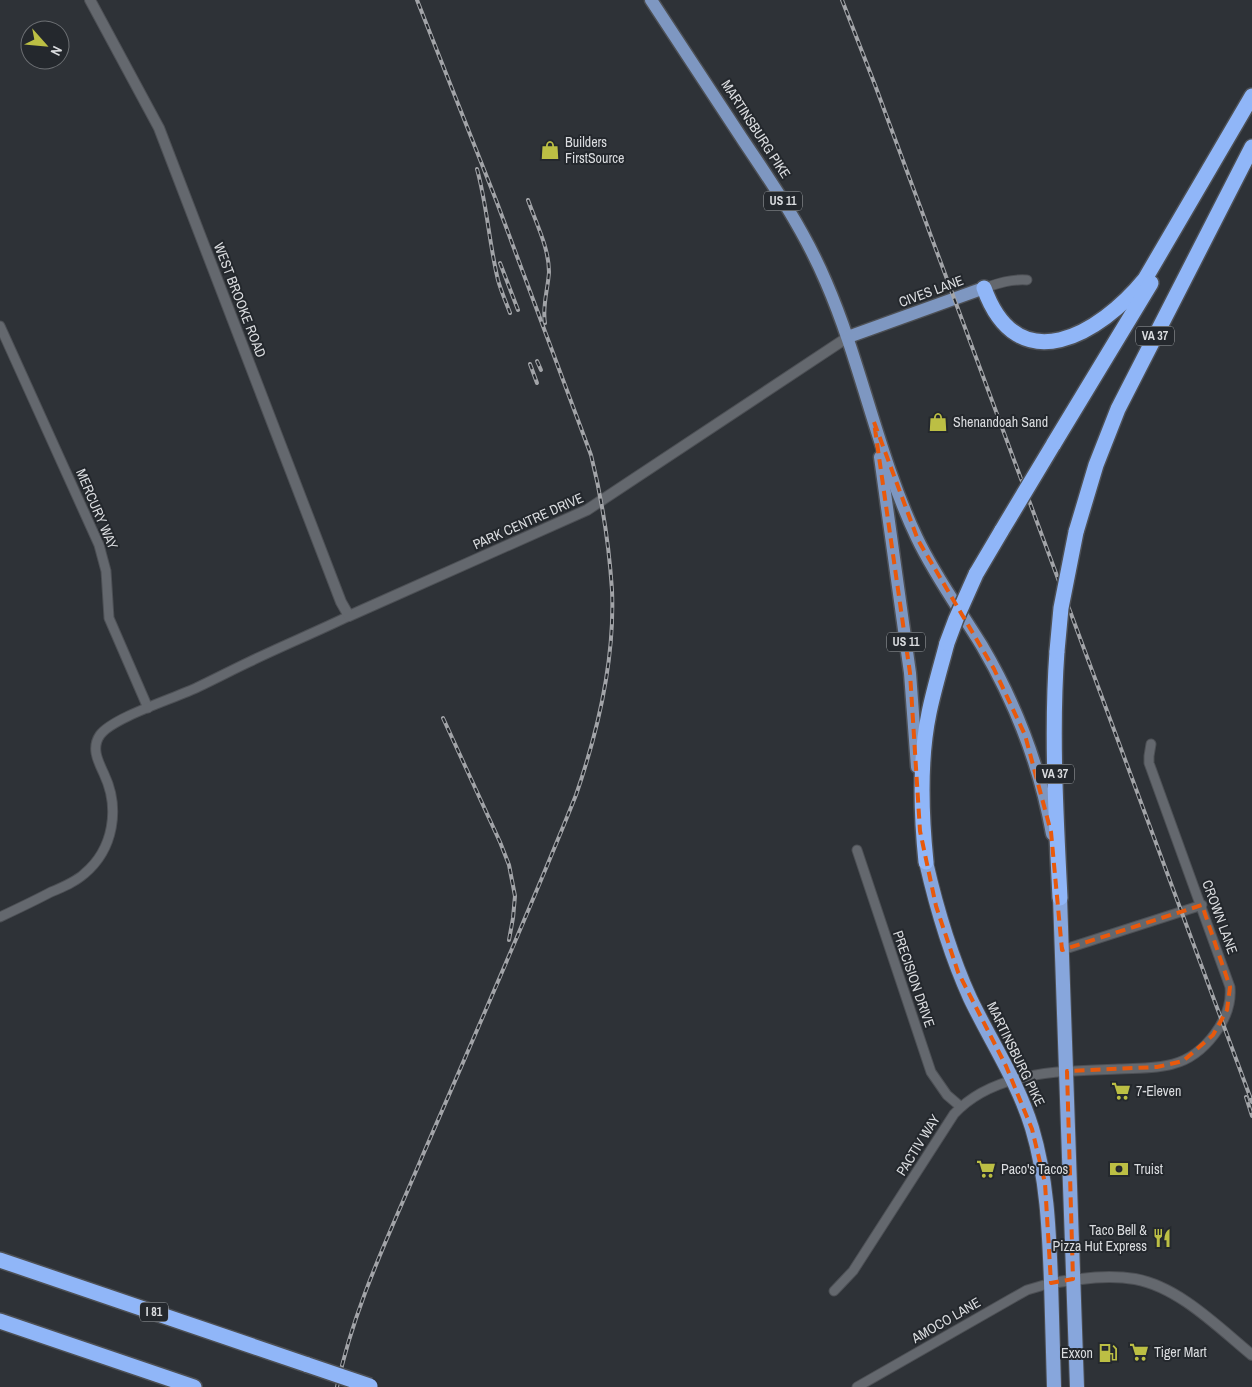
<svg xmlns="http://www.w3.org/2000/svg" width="1252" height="1387" font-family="'Archivo Narrow',sans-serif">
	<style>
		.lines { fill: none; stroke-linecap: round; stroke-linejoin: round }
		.minor-casing { stroke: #4d5055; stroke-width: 11 }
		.tertiary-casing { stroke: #4d5055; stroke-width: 12 }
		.primary-casing { stroke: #4d5055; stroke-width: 15 }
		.trunk-casing { stroke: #4d5055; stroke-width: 16 }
		.motorway-casing { stroke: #4d5055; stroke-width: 18 }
		.minor { stroke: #64686e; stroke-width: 9 }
		.tertiary { stroke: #64686e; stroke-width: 10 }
		.primary { stroke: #7e97c1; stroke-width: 12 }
		.trunk { stroke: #87a6dc; stroke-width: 14 }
		.motorway { stroke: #90b6f8; stroke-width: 15 }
		.rail-casing { stroke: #a2a4a8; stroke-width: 4 }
		.rail { stroke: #24282d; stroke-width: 2; stroke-dasharray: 5.5; stroke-linecap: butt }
		.motorway-bridge-casing { stroke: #4d5055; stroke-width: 18; stroke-linecap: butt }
		.motorway-bridge { stroke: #90b6f8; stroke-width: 15 }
		.marked { fill: none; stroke: #e8590c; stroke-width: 4; stroke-dasharray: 10 6; stroke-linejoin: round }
		.labels { text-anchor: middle; stroke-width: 4; stroke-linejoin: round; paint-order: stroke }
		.shield { fill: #24282d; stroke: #a3a6aa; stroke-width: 1 }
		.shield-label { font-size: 12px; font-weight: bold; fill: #dadcdf }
		.street-label { font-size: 14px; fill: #dadcdf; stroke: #24282d }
		.poi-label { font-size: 14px; fill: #dadcdf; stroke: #24282d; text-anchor: start }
	</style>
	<rect width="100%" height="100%" fill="#2e3237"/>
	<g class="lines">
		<!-- minor casing -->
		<g class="minor-casing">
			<g id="minor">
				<path d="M984 288C999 283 1011 279 1027 280"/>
				<path d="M0 326 99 545 106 571 109 618 148 708"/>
				<path d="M857 850 931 1072 947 1095 961 1107"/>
				<path d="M0 917C17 909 34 901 51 892 63 887 75 882 84 874 114 849 120 808 104 774 98 761 91 748 100 735 113 717 176 698 198 687 215 679 232 670 249 662 282 646 316 632 349 616"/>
				<path d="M1062 950 1202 905"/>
				<path d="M834 1291 853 1271 954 1114C995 1070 1064 1071 1119 1069 1137 1068 1156 1069 1173 1064 1204 1056 1233 1019 1230 987L1149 763V756L1151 744"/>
				<path d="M857 1387 1011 1299 1027 1290 1051 1283"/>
			</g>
		</g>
		<!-- tertiary casing -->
		<g class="tertiary-casing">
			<g id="tertiary">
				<path d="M90 0 159 128 341 602 349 616 587 510 848 337"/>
				<path d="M1051 1283C1078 1279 1107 1274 1135 1279 1179 1287 1218 1327 1252 1355"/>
			</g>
		</g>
		<!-- primary casing -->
		<g class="primary-casing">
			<g id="primary">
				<path d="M651 0C681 46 711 91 741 137 772 183 804 230 826 282 862 365 878 456 917 538 935 576 960 610 982 646 1016 704 1040 767 1052 834"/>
				<path d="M848 337 984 288"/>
				<path d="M880 457 910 673 917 767"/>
			</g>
		</g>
		<!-- trunk casing -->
		<g class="trunk-casing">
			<g id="trunk">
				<path d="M926 862C937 910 950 954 970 998 991 1042 1018 1082 1032 1128 1047 1178 1049 1229 1051 1281 1052 1316 1053 1352 1054 1387"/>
				<path d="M1060 898 1077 1387"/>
			</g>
		</g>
		<!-- motorway casing -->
		<g class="motorway-casing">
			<g id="motorway">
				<path d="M984 288C1018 383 1100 334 1145 279L1252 96"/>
				<path d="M1053 445 1151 283"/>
				<path d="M1076 532 1096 465 1118 409 1252 147"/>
				<path d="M976 574 1002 530"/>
				<path d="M1057 651C1051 733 1056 816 1060 898"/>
				<path d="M926 862C921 813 919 761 929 713 934 689 941 666 947 643"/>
				<path d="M0 1260 308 1365"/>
				<path d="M0 1321 194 1387"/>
			</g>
		</g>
		<!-- minor -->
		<use href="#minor" class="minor"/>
		<!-- tertiary -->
		<use href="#tertiary" class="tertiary"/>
		<!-- primary -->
		<use href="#primary" class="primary"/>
		<!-- trunk -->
		<use href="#trunk" class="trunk"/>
		<!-- motorway -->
		<use href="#motorway" class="motorway"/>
		<!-- rail casing -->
		<g class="rail-casing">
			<g id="rail">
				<path d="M842 0 875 85 1252 1102"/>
				<path d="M477 169C487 205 489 243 498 280 501 291 506 302 510 313"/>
				<path d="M528 200C536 223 549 248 549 272 548 289 542 306 545 323"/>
				<path d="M500 263 518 310"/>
				<path d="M537 361 541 370"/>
				<path d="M530 364 537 383"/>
				<path d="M443 718 500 842 509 865 515 896 513 918 509 940"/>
				<path d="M1246 1097 1252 1116"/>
				<path d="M337 1387C354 1306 390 1233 422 1157 474 1037 527 917 576 795 598 731 615 659 612 590 609 545 602 499 591 455L496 200 417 0"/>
			</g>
		</g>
		<!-- rail -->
		<use href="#rail" class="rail"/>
		<!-- motorway-bridge casing -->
		<g class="motorway-bridge-casing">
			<g id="motorway-bridge">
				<path d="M1002 530 1053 445"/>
				<path d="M947 643 956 619 976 574"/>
				<path d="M1057 651 1061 608 1076 532"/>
				<path d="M308 1365 370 1386"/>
			</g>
		</g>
		<!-- motorway-bridge -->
		<use href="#motorway-bridge" class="motorway-bridge"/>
	</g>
	<!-- marked area -->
	<path class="marked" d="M874 422 918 540 994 669 1025 735 1051 832 1062 950 1202 905 1230 987 1227 1010 1213 1035 1183 1061 1157 1067 1067 1071 1073 1279 1051 1283 1045 1183 1032 1129 1006 1066 958 972 936 906 920 831 910 673Z"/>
	<!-- icons -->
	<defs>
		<g id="shop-bare" transform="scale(1.5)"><path d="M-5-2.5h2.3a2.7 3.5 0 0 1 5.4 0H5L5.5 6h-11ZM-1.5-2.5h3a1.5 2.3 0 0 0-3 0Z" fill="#bcbf44" stroke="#24282d" stroke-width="2.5" paint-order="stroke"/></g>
		<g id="supermarket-bare" transform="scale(1.5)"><path d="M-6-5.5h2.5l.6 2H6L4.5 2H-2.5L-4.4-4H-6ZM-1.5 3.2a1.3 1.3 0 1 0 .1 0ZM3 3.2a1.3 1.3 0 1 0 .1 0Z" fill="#bcbf44" stroke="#24282d" stroke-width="2.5" paint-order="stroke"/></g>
		<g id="bank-bare" transform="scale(1.5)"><path d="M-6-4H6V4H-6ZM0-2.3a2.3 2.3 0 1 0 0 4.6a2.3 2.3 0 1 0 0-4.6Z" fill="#bcbf44" stroke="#24282d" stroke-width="2.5" paint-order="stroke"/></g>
		<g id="restaurant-bare" transform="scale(1.5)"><path d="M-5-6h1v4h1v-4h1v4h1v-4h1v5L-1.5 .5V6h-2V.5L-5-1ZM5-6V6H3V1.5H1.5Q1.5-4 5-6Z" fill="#bcbf44" stroke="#24282d" stroke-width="2.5" paint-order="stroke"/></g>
		<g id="fuel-bare" transform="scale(1.5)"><path d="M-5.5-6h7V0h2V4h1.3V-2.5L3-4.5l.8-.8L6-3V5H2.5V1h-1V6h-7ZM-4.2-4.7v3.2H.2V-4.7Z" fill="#bcbf44" stroke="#24282d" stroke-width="2.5" paint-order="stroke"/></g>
	</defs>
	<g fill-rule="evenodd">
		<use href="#shop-bare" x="550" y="150"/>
		<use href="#shop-bare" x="938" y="422"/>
		<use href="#supermarket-bare" x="1121" y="1091"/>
		<use href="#supermarket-bare" x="986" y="1169"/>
		<use href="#bank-bare" x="1119" y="1169"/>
		<use href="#restaurant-bare" x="1162" y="1238"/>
		<use href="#supermarket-bare" x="1139" y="1352"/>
		<use href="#fuel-bare" x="1108" y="1353"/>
	</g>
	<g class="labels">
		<!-- shield labels -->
		<g class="shield">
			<rect x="764" y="191.5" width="38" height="19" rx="4"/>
			<rect x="1136" y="326.5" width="38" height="19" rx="4"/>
			<rect x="887" y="632.5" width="38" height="19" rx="4"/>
			<rect x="1036" y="764.5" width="38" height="19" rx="4"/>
			<rect x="140" y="1302.5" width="28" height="19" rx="4"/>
		</g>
		<g class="shield-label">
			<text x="783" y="205">US 11</text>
			<text x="1155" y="340">VA 37</text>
			<text x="906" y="646">US 11</text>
			<text x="1055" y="778">VA 37</text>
			<text x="154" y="1316">I 81</text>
		</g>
		<!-- street labels -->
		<g class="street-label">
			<text transform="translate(756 129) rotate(57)" y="5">MARTINSBURG PIKE</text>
			<text transform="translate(931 291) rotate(-20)" y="5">CIVES LANE</text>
			<text transform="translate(240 300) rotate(69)" y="5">WEST BROOKE ROAD</text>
			<text transform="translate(97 509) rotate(67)" y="5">MERCURY WAY</text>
			<text transform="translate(528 521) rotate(-24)" y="5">PARK CENTRE DRIVE</text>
			<text transform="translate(1220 917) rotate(70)" y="5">CROWN LANE</text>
			<text transform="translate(914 979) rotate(71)" y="5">PRECISION DRIVE</text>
			<text transform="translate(1016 1054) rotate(64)" y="5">MARTINSBURG PIKE</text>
			<text transform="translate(918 1145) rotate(-58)" y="5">PACTIV WAY</text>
			<text transform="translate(946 1320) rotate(-30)" y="5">AMOCO LANE</text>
		</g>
		<!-- poi labels -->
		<g class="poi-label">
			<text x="565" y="147">Builders<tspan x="565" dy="16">FirstSource</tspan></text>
			<text x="953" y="427">Shenandoah Sand</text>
			<text x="1136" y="1096">7-Eleven</text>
			<text x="1001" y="1174">Paco's Tacos</text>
			<text x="1134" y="1174">Truist</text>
			<text x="1147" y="1235" text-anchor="end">Taco Bell &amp;<tspan x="1147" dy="16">Pizza Hut Express</tspan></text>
			<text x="1154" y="1357">Tiger Mart</text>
			<text x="1093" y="1358" text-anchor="end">Exxon</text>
		</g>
	</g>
	<!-- north arrow -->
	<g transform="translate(45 45) rotate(117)"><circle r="24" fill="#24282d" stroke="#6d7074"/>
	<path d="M0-4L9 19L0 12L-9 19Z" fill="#bcbf44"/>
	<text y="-8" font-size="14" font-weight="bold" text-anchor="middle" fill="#dadcdf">N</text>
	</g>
</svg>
